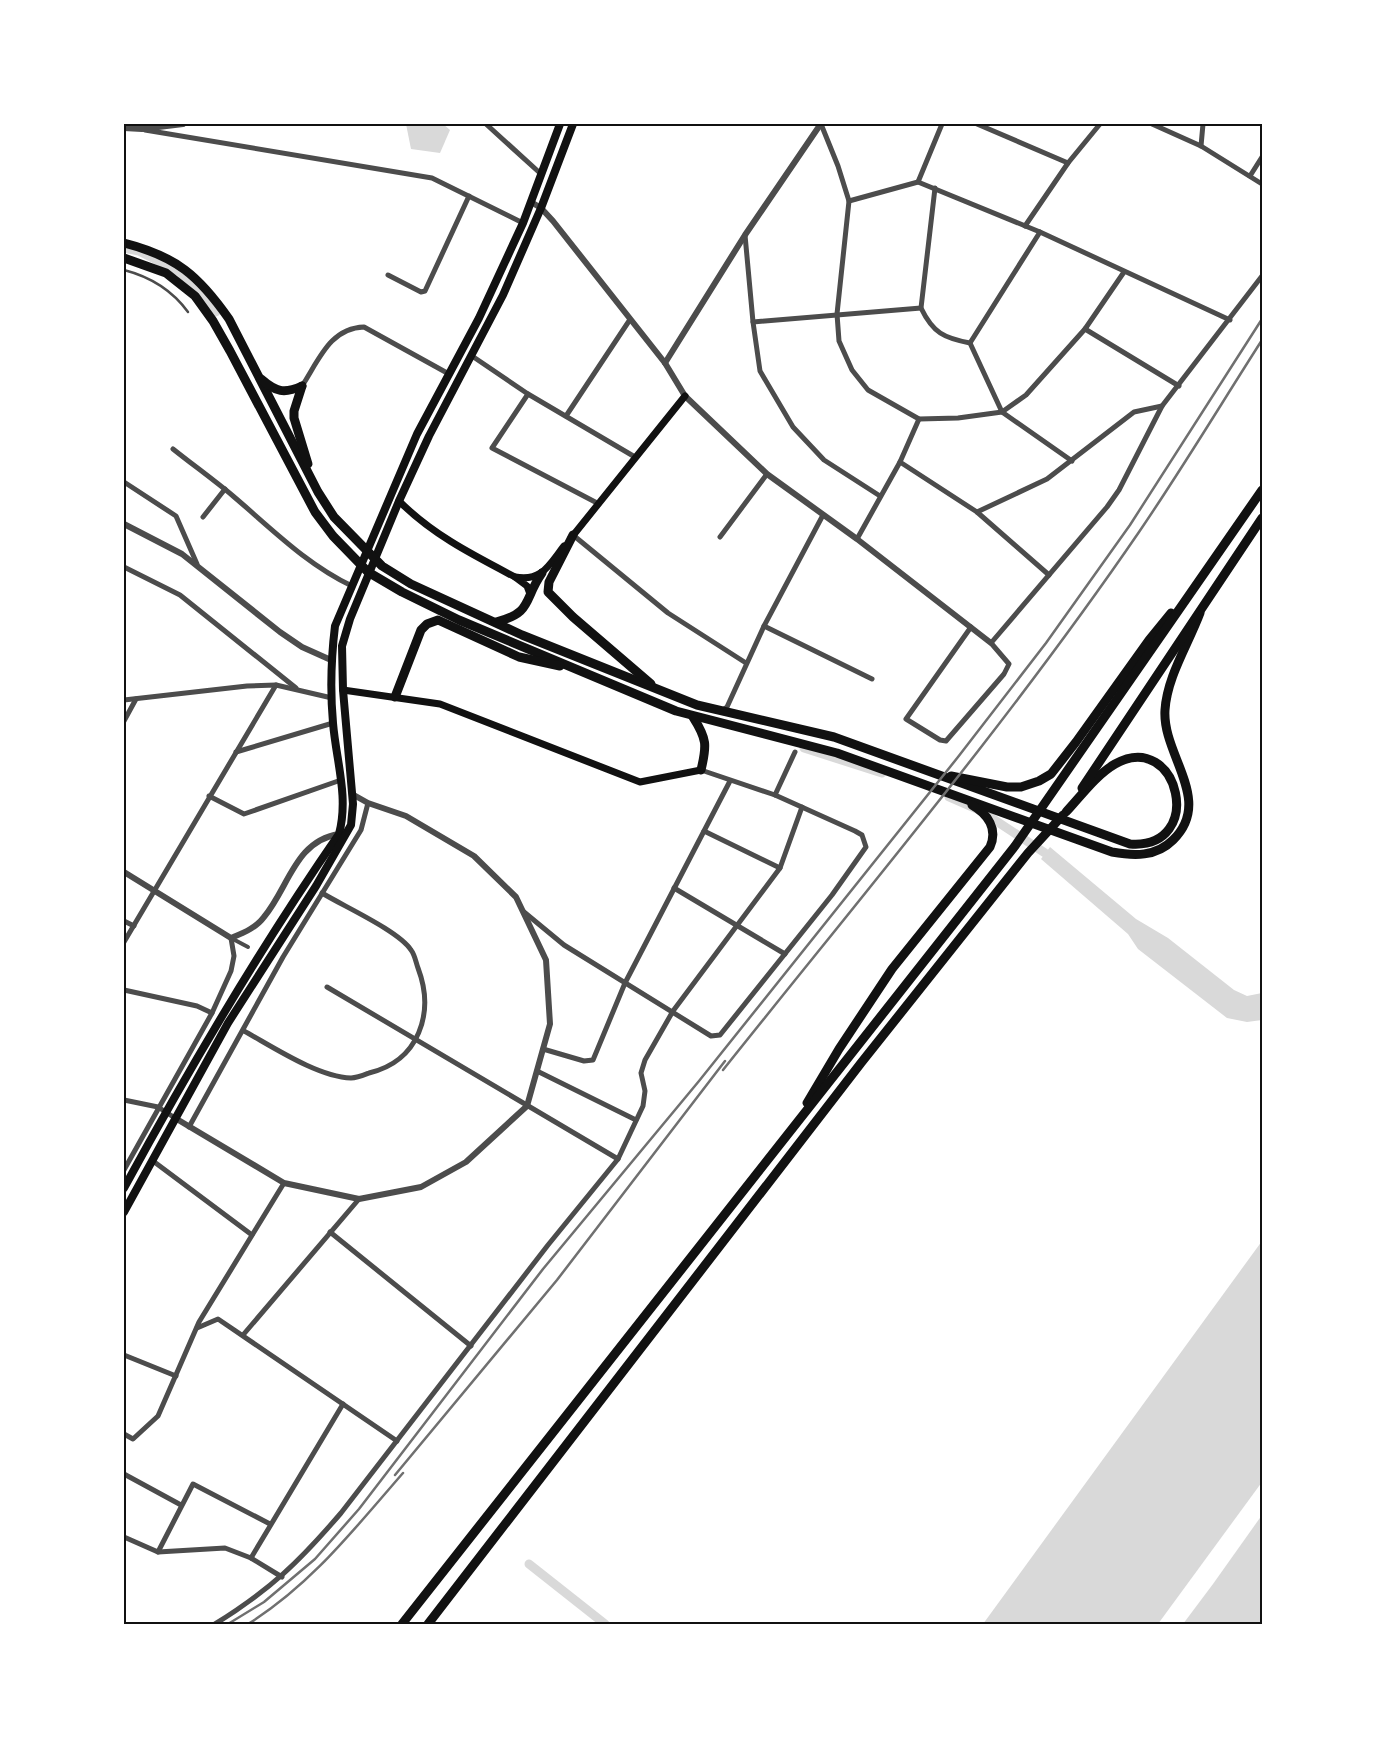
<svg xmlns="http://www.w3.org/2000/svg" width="1386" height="1748" font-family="'Space Grotesk',sans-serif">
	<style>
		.water { fill: #d9d9d9 }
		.pier { fill: #fff }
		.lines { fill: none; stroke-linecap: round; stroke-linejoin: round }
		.canal { stroke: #d9d9d9; stroke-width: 9 }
		.service { stroke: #4c4c4c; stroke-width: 2.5 }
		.pedestrian { stroke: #4c4c4c; stroke-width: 4 }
		.minor { stroke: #4c4c4c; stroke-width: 5 }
		.tertiary { stroke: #4c4c4c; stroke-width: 6 }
		.secondary { stroke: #111; stroke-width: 7 }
		.primary { stroke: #111; stroke-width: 8 }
		.trunk { stroke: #111; stroke-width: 9 }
		.rail { stroke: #707070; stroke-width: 2.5 }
		.neatline { fill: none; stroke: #111; stroke-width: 2 }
	</style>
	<rect width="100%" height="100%" fill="#fff"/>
	<!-- water -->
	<g class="water">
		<path d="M406 124H443L450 130 440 153 411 149Z"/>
		<path d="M1050 847 1136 919 1168 938 1234 990 1247 996 1262 993V1020L1247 1022 1227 1018 1138 949 1128 934 1041 859Z"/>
		<path d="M1262 1241V1624H983Z"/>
	</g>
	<!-- pier -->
	<path class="pier" d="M1262 1482V1515L1213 1584 1183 1624H1158Z"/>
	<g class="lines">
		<!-- canal -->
		<g class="canal">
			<path d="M124 248 139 251 180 272 216 312"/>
			<path d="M804 748 882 773"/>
			<path d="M949 797 981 811 1045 853"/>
			<path d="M529 1564 605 1624"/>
		</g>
		<!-- service -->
		<path class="service" d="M124 270C151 277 172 290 188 312"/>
		<!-- pedestrian -->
		<path class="pedestrian" d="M231 938 248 947"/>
		<!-- minor -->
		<g class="minor">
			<path d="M486 124 541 174"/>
			<path d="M821 124 838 166 849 201 837 314 839 341 852 370 868 390 919 419 958 418 1002 412 1026 395 1085 329 1124 272"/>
			<path d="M977 124 1068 163"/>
			<path d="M1152 124 1201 146 1262 184"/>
			<path d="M145 130 432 178 523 223"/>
			<path d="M1201 146 1203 124"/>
			<path d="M1250 176 1262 157"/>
			<path d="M918 182 942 124"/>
			<path d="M935 188 921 308C933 333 944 338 970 343L1002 412 1072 461"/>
			<path d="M849 201 918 182 1040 232 1230 320"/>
			<path d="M1025 226 1068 163 1100 124"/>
			<path d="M745 235 753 322 760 371 793 427 824 460 880 496"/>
			<path d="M388 275 421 292 425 291 469 196"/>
			<path d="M753 322 921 308"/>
			<path d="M1085 329 1179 386"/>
			<path d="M970 343 1040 232"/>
			<path d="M472 356 528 394 635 457"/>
			<path d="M302 386C319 360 330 328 364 327L449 374"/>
			<path d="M528 394 492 448 599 504"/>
			<path d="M566 416 629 321"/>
			<path d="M173 449C193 465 214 480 233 496 272 529 306 564 352 586"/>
			<path d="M900 462 977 512 1049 575"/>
			<path d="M124 482 176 516 197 564"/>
			<path d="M977 512 1047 479 1134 412 1162 406"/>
			<path d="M203 517 225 489"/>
			<path d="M573 535 668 613 746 663"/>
			<path d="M720 537 767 474"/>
			<path d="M857 539 900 462 919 419"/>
			<path d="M124 567 180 595 296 688"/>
			<path d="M764 626 872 679"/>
			<path d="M971 627 906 719 940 740 946 741 1004 674 1009 664 991 643 1107 507 1119 490 1162 406 1262 276"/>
			<path d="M124 700 247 686 276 685 332 698"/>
			<path d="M721 711 727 707 764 626 823 515"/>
			<path d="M124 721 136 699"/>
			<path d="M236 752 333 723"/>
			<path d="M775 795 795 752"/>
			<path d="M209 796 244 814 341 780"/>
			<path d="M704 831 780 868"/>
			<path d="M674 888 785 954"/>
			<path d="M524 912 564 945 711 1036 720 1035 832 895 866 847 862 835 855 831 775 795 701 770"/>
			<path d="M124 921 134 926"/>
			<path d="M124 942 276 685"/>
			<path d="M327 987 618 1159"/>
			<path d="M124 990 197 1006 212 1013"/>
			<path d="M244 1031C273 1047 318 1077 351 1078 357 1078 364 1075 369 1073 419 1061 435 1013 418 968 416 963 415 955 411 950 399 931 343 906 322 893"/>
			<path d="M543 1049 584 1061 593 1060 625 983 730 781"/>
			<path d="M537 1071 636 1120"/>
			<path d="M124 1100 158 1107 175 1118"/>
			<path d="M189 1127 283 957 361 830 368 803"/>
			<path d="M153 1161 252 1235"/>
			<path d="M124 1170 212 1013 231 971 234 956 231 938"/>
			<path d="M330 1232 471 1346"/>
			<path d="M197 1328 218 1319 397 1441"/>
			<path d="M243 1335 359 1199"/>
			<path d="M124 1355 176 1376"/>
			<path d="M124 1434 133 1439 158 1416 199 1322 284 1183"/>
			<path d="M124 1474 181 1505"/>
			<path d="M124 1537 158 1552 225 1548 251 1558 282 1577"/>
			<path d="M158 1552 193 1484 270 1524"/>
			<path d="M251 1558 343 1404"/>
			<path d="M215 1624C270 1590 299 1562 341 1513L548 1245 618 1159 643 1106 645 1091 641 1073 645 1060 673 1011 780 868 802 807"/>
		</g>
		<!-- tertiary -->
		<g class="tertiary">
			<path d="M124 128 142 129 183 124"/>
			<path d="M531 202 541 208 553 221 665 363 685 396 767 474 857 539 991 643"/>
			<path d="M665 363 745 235 820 125 818 124"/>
			<path d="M124 524 182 554 280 632 302 647 331 660"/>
			<path d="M124 872 231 938C243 933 256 928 264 917 289 887 295 841 339 834"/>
			<path d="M175 1118 284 1183 359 1199 421 1187 466 1162 527 1106 550 1024 546 960 516 897 474 856 406 816 368 803 352 794"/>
		</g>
		<!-- secondary -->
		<g class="secondary">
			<path d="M399 501C433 535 473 555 515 577"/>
			<path d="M571 538 685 396"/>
			<path d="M530 594 527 586 515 577C542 582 549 565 564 546"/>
			<path d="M343 690 440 704 640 782 701 770"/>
		</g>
		<!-- primary -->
		<g class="primary">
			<path d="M124 1188C190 1067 260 948 339 834 349 797 336 760 333 723 330 690 331 659 335 626L417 434 479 318 523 223 560 124"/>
			<path d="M124 1212 228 1023 316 886 351 825 353 804 343 690 342 646 350 619 399 501 429 436 503 295 541 208 573 124"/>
		</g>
		<!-- trunk -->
		<g class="trunk">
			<path d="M124 243C176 256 199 276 229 319L318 492 334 517 382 566 411 584 522 635 697 705 834 737 1130 844C1207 850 1179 728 1115 764 1096 775 1081 796 1066 812"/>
			<path d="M124 258 166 273 195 296 213 321 230 351 315 512 333 536 368 572 402 592 459 620 676 711 837 753 1112 852C1134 856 1156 857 1173 840 1214 800 1162 755 1165 710 1167 677 1188 645 1200 613"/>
			<path d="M261 379C276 392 284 394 302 386"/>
			<path d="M302 386 294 411V418L308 464"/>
			<path d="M573 535 549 582 548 592 573 617 651 684"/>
			<path d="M496 622C533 613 523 600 542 573"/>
			<path d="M395 697 421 630 427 624 438 620 519 657 560 666"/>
			<path d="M693 717C707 739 707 745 701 770"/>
			<path d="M951 776 1007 787H1021L1039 781 1051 774 1076 742 1149 640 1171 613"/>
			<path d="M1082 788 1262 518"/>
			<path d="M807 1103 839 1049 892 969 990 847C998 829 988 814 972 805"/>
			<path d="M402 1624 1015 846 1262 490"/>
			<path d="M428 1624 861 1063 1028 853 1063 815"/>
		</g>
		<!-- rail -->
		<g class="rail">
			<path d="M723 1070C864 893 1011 719 1139 532 1182 469 1221 404 1262 340"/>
			<path d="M395 1475 557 1280 725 1061"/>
			<path d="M228 1624 264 1602 315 1559 359 1509 543 1269 699 1081 958 757 1046 643 1130 525 1262 319"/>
			<path d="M248 1624C311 1585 355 1528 403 1473"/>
		</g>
	</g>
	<!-- border -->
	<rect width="1386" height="1748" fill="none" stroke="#ffffff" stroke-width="250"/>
	<rect x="125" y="125" width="1136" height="1498" class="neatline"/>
</svg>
